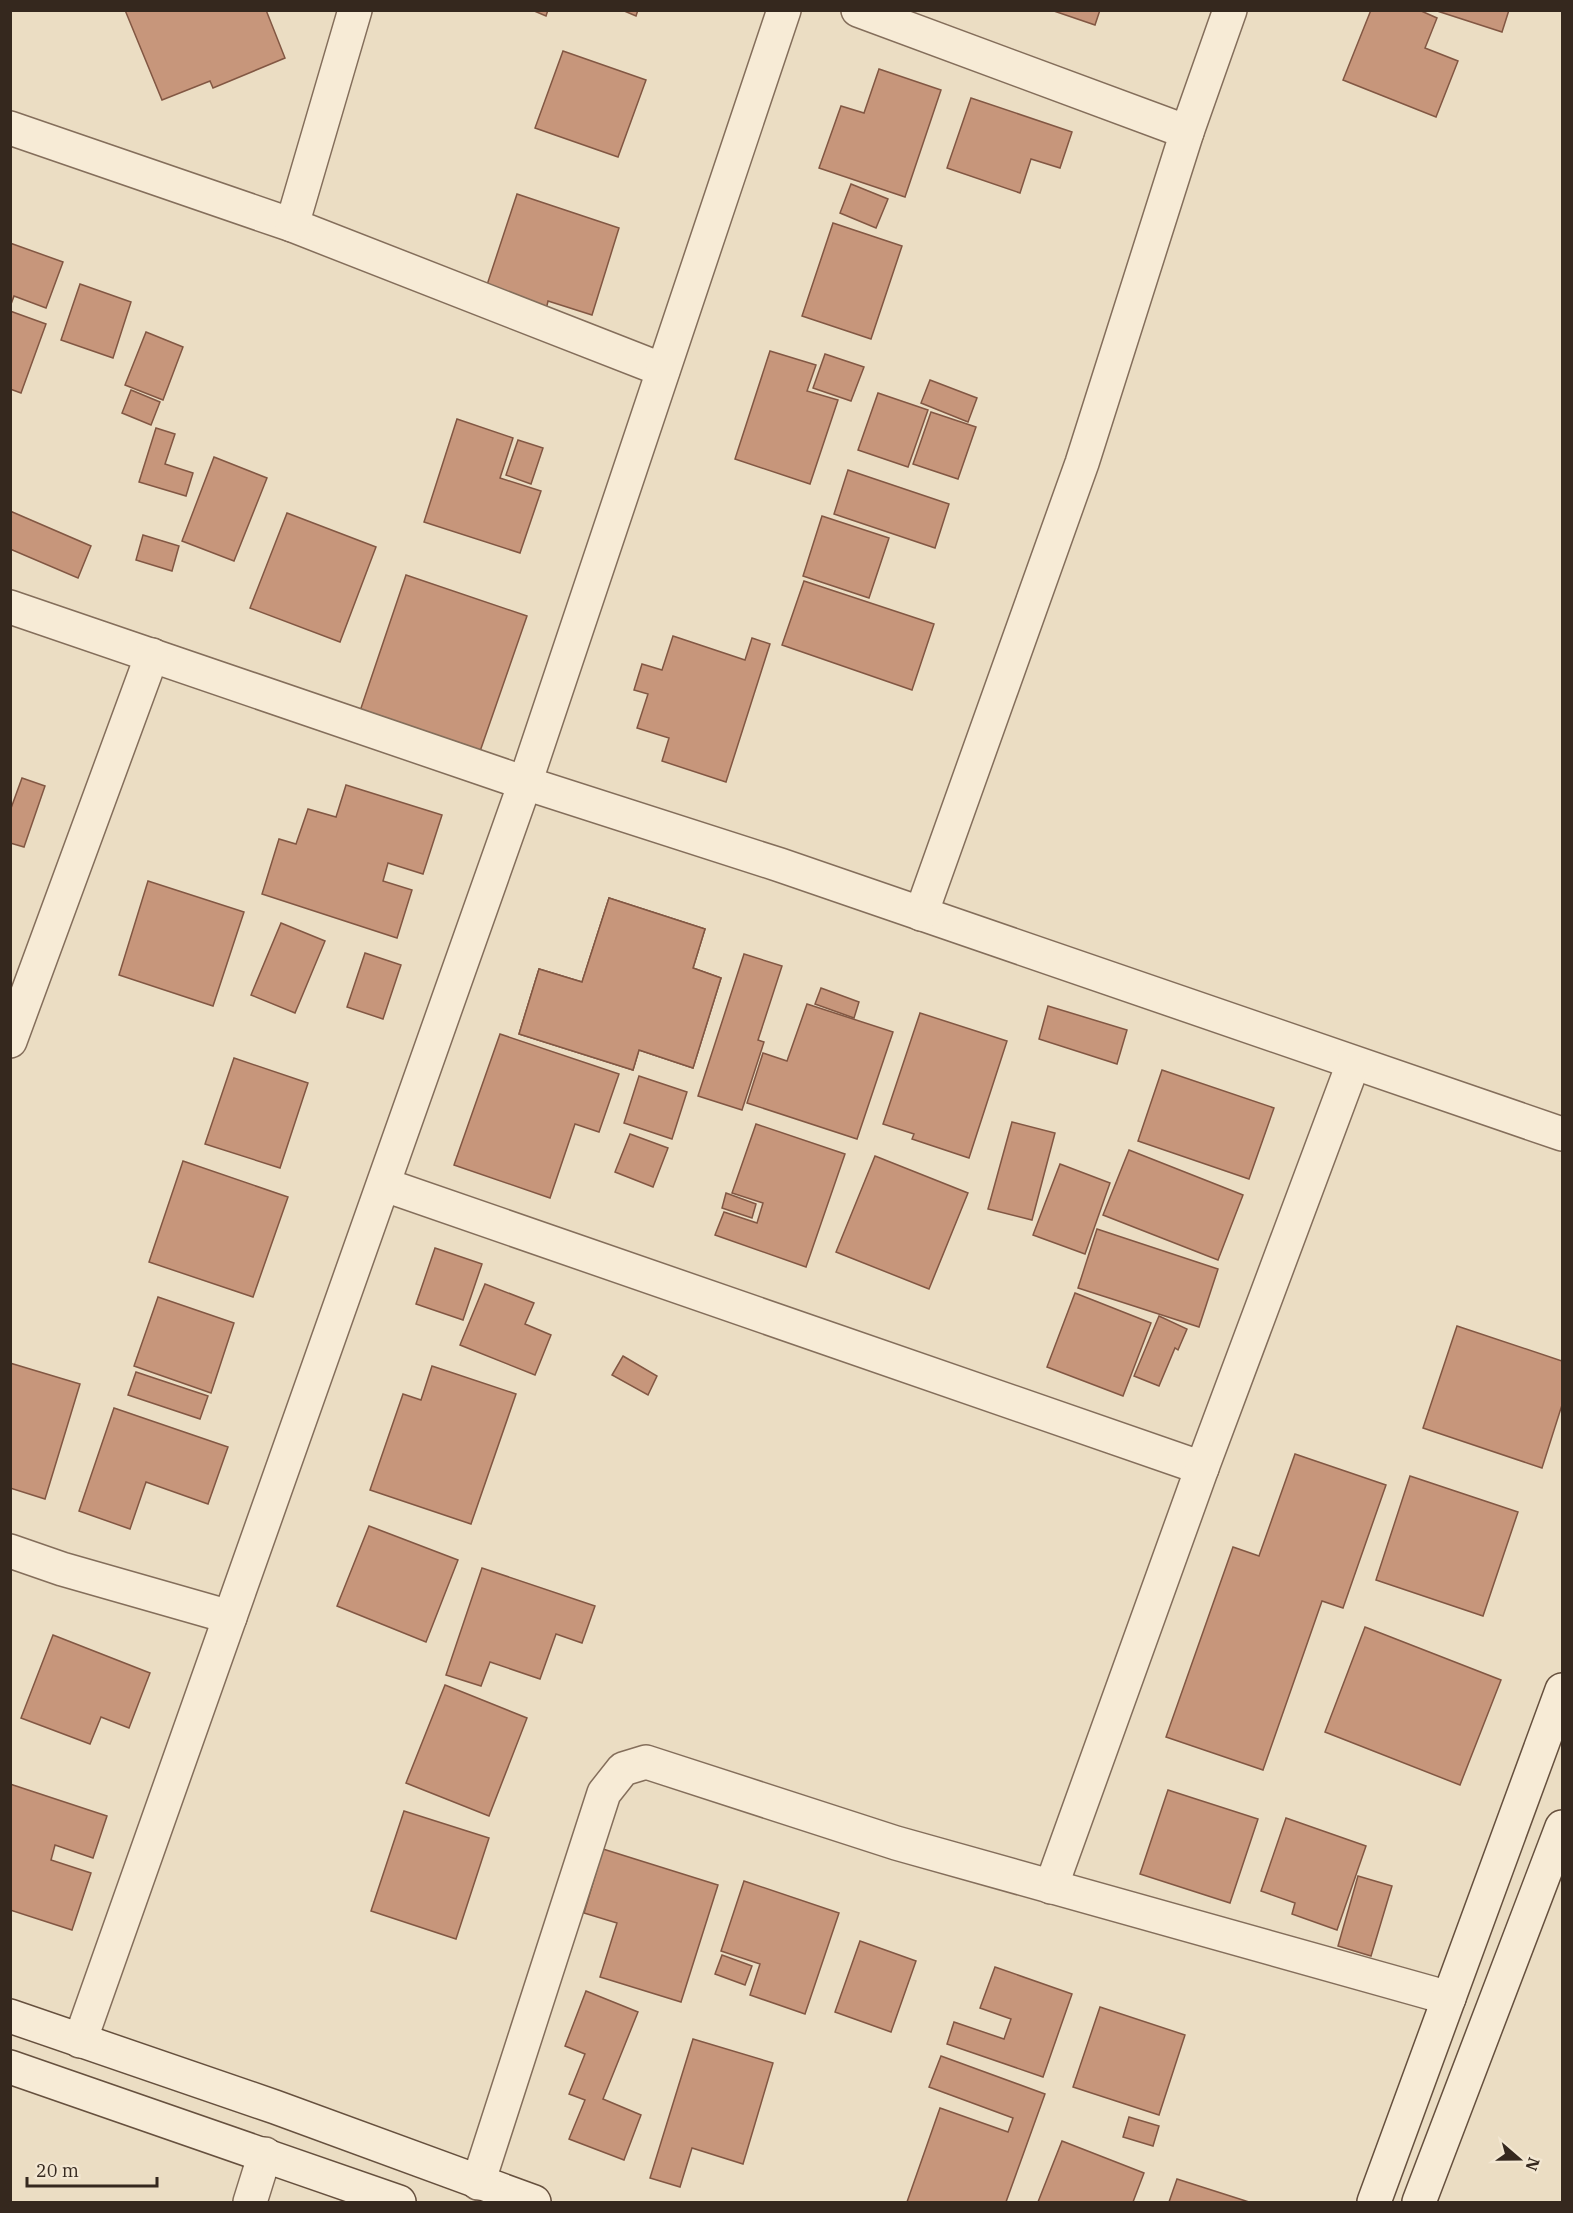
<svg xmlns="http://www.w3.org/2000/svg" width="1573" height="2213" font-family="'IBM Plex Serif',serif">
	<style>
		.building { fill: #c7967b; stroke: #825743; stroke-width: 1.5 }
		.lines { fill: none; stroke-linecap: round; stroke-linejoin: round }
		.street-casing { stroke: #846e5b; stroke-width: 36 }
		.secondary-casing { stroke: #66503e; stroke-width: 36 }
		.street { stroke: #f7ebd6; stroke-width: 33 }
		.secondary { stroke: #f7ebd6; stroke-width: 33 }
	</style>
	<rect width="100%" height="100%" fill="#ebddc3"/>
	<!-- building -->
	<g class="building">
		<path d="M125 10H266L285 58 213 88 210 81 162 100Z"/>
		<path d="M532 10H548L546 16Z"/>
		<path d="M622 10H638L636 16Z"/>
		<path d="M1051 10H1100L1095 25Z"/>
		<path d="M1371 10H1419L1437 18 1425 48 1458 61 1436 117 1343 80Z"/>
		<path d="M1434 10H1509L1502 32Z"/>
		<path d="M563 51 646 80 618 157 535 128Z"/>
		<path d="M879 69 941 90 905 197 819 168 841 106 864 113Z"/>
		<path d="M971 98 1072 132 1060 168 1031 159 1020 193 947 168Z"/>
		<path d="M851 184 888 199 876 228 840 213Z"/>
		<path d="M517 194 619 228 592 315 548 301 546 310 485 291Z"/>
		<path d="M833 223 902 246 871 339 802 316Z"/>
		<path d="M10 243 63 262 46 308 14 296 10 307Z"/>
		<path d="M80 284 131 302 113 358 61 340Z"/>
		<path d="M10 311 46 324 21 393 10 389Z"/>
		<path d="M146 332 183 347 163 400 125 385Z"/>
		<path d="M770 351 816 365 807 391 838 400 810 484 735 459Z"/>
		<path d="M825 354 864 367 851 401 813 388Z"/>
		<path d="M930 380 977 398 968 422 921 403Z"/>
		<path d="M131 390 160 402 151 425 122 413Z"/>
		<path d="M878 393 928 410 908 467 858 450Z"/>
		<path d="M931 412 976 427 958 479 913 464Z"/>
		<path d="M457 419 513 438 500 478 541 491 520 553 424 522Z"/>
		<path d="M156 428 175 434 165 464 193 473 186 496 139 482Z"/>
		<path d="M518 440 543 448 531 484 506 475Z"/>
		<path d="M214 457 267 478 234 561 182 541Z"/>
		<path d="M848 470 949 504 935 548 834 514Z"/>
		<path d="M10 511 91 546 78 578 10 549Z"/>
		<path d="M287 513 376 547 340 642 250 608Z"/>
		<path d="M822 516 889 538 869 598 803 576Z"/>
		<path d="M143 535 179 546 172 571 136 560Z"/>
		<path d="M406 575 527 616 477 760 357 720Z"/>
		<path d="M804 581 934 624 912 690 782 645Z"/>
		<path d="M673 636 745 660 752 638 770 644 726 782 662 761 669 738 637 728 648 694 634 690 642 664 662 670Z"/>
		<path d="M22 778 45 786 24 847 10 843V811Z"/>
		<path d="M346 785 442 815 423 874 388 863 383 881 412 890 397 938 262 894 279 839 296 844 308 809 336 817Z"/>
		<path d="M148 881 244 912 213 1006 119 975Z"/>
		<path d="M609 898 705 929 693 968 721 978 693 1068 639 1050 633 1070 519 1034 539 969 582 982Z"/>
		<path d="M609 898 705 929 693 968 721 978 693 1068 639 1050 633 1070 519 1034 539 969 582 982Z"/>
		<path d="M281 923 325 941 295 1013 251 995Z"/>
		<path d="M365 953 401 965 383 1019 347 1007Z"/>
		<path d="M744 954 782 966 758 1040 764 1042 742 1110 698 1096Z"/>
		<path d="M821 988 859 1002 854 1018 815 1004Z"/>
		<path d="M807 1004 893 1032 857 1139 747 1103 763 1053 787 1061Z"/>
		<path d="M1048 1006 1127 1030 1117 1064 1039 1039Z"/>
		<path d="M920 1013 1007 1041 969 1158 912 1139 914 1134 883 1124Z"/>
		<path d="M500 1034 619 1074 599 1132 575 1124 550 1198 454 1165Z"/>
		<path d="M234 1058 308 1083 280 1168 205 1144Z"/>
		<path d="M1162 1070 1274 1108 1249 1179 1138 1141Z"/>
		<path d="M639 1076 687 1092 672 1139 624 1123Z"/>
		<path d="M1012 1122 1055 1133 1032 1220 988 1209Z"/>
		<path d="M756 1124 845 1154 806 1267 715 1235 724 1212 757 1223 763 1203 732 1193Z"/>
		<path d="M630 1134 668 1148 653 1187 615 1172Z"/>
		<path d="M1129 1150 1243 1195 1218 1260 1103 1215Z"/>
		<path d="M875 1156 968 1193 929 1289 836 1252Z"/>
		<path d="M183 1161 288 1197 253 1297 149 1262Z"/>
		<path d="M1060 1164 1110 1183 1085 1254 1033 1235Z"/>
		<path d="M726 1193 756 1204 752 1218 722 1208Z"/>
		<path d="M1097 1229 1218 1269 1199 1327 1078 1288Z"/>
		<path d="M435 1248 482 1264 463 1320 416 1304Z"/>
		<path d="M485 1284 534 1303 525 1324 551 1335 535 1375 460 1345Z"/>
		<path d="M1075 1293 1151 1323 1123 1396 1047 1367Z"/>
		<path d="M158 1297 234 1323 211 1393 134 1366Z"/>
		<path d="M1159 1316 1187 1329 1178 1350 1175 1348 1159 1386 1134 1376Z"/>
		<path d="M1457 1326 1562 1361V1405L1542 1468 1423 1428Z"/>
		<path d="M623 1356 657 1376 648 1395 612 1375Z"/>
		<path d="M10 1363 80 1384 45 1499 10 1488Z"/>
		<path d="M432 1366 516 1394 471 1524 370 1490 403 1394 421 1400Z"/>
		<path d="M136 1372 208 1396 200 1419 128 1395Z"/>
		<path d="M114 1408 228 1447 208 1504 146 1482 130 1529 79 1511Z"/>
		<path d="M1295 1454 1386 1485 1343 1608 1322 1601 1263 1770 1166 1737 1233 1547 1259 1556Z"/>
		<path d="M1410 1476 1518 1512 1483 1616 1376 1580Z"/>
		<path d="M369 1526 458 1560 426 1642 337 1606Z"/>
		<path d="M482 1568 595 1606 582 1643 556 1634 540 1679 490 1662 481 1686 446 1675Z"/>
		<path d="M1365 1627 1501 1680 1460 1785 1325 1732Z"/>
		<path d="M53 1635 150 1673 129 1728 101 1717 90 1744 21 1718Z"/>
		<path d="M445 1685 527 1718 489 1816 406 1783Z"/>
		<path d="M10 1784 107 1816 93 1858 55 1845 51 1860 91 1873 72 1930 10 1910Z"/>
		<path d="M1168 1790 1258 1819 1230 1903 1140 1874Z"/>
		<path d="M404 1811 489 1838 456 1939 371 1911Z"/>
		<path d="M1286 1818 1366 1846 1337 1930 1292 1914 1295 1903 1261 1891Z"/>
		<path d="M603 1849 718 1885 681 2002 600 1977 617 1923 584 1913Z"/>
		<path d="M1358 1876 1392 1886 1371 1956 1338 1946Z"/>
		<path d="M744 1881 839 1913 805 2014 750 1995 760 1964 721 1951Z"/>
		<path d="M860 1941 916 1961 891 2032 835 2012Z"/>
		<path d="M722 1955 752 1966 745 1985 715 1974Z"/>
		<path d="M995 1967 1072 1994 1043 2077 947 2044 954 2022 1004 2039 1011 2019 980 2008Z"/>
		<path d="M586 1991 638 2012 603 2099 641 2115 624 2160 569 2139 585 2100 569 2094 585 2054 565 2046Z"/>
		<path d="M1100 2007 1185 2035 1159 2115 1073 2087Z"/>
		<path d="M693 2039 773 2063 743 2164 692 2148 680 2187 650 2178Z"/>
		<path d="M941 2056 1045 2094 1006 2202H907L940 2108 1008 2132 1013 2118 929 2087Z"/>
		<path d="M1129 2117 1159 2126 1153 2146 1123 2137Z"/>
		<path d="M1062 2141 1144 2173 1133 2202H1038Z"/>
		<path d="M1177 2179 1249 2202H1169Z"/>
	</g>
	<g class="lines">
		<!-- street casing -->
		<g class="street-casing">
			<g id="street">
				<path d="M858 10 1187 132"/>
				<path d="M10 128 292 225 663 370"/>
				<path d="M292 225 355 10"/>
				<path d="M10 607 525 783 780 865 1562 1134"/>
				<path d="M921 914 1082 463 1187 132 1230 10"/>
				<path d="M10 1041 152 655"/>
				<path d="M385 1185 1202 1468"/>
				<path d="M10 1551 62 1569 230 1617"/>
				<path d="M1051 1887 1202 1468 1353 1064"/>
				<path d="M80 2041 525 783 784 10"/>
				<path d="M478 2183 604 1793 623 1769 646 1762 896 1843 1449 1998"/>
				<path d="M250 2202 265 2154"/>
			</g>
		</g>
		<!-- secondary casing -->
		<g class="secondary-casing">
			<g id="secondary">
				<path d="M10 2016 275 2107 534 2202"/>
				<path d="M10 2067 399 2202"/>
				<path d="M1374 2202 1562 1690"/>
				<path d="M1419 2202 1562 1827"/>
			</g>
		</g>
		<!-- street -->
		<use href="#street" class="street"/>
		<!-- secondary -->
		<use href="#secondary" class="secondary"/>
	</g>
	<!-- border -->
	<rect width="1573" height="2213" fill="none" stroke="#35281e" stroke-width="24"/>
	<!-- north arrow -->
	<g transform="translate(1519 2159) rotate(110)" stroke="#f3e7d2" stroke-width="4.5" paint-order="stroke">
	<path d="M0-4.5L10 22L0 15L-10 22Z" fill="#35281e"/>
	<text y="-9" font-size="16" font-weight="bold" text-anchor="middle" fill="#35281e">N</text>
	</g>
	<!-- scale -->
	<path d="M27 2177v9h130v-9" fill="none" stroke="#35281e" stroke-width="3"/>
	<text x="36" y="2177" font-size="18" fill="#35281e" stroke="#f3e7d2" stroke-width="4.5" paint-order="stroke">20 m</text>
</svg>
